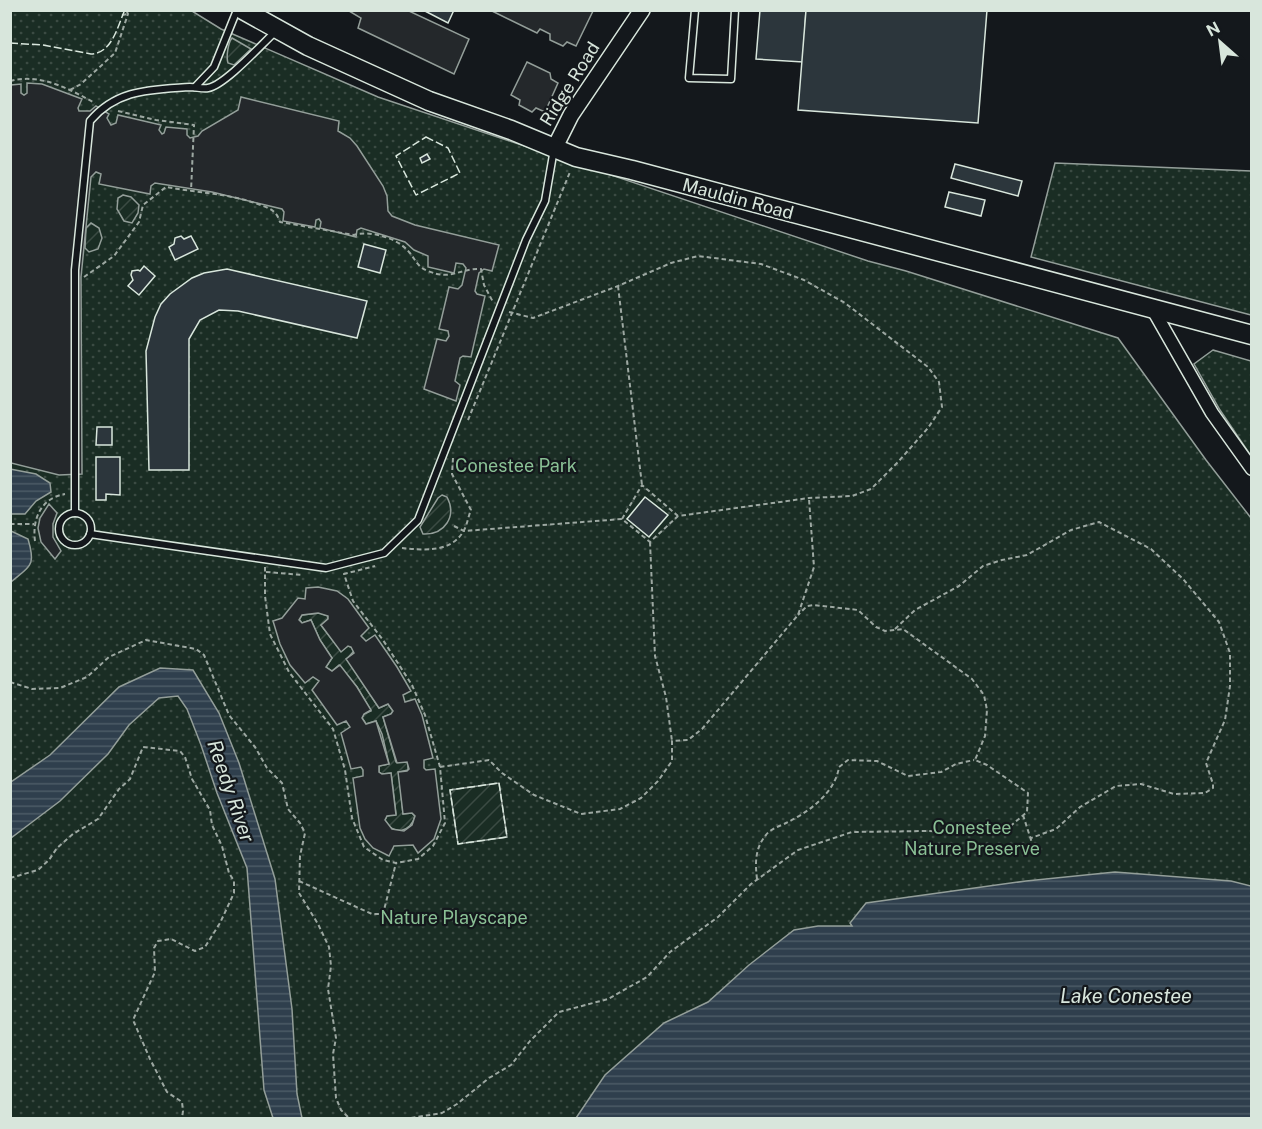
<svg xmlns="http://www.w3.org/2000/svg" width="1262" height="1129" font-family="'Public Sans',sans-serif">
	<style>
		.park { fill: url(#park-dots); stroke: #939e99; stroke-width: 1.5 }
		.garden { fill: url(#garden-furrows); stroke: #939e99; stroke-width: 1.5 }
		.parking { fill: #24282b; stroke: #939e99; stroke-width: 1.5; fill-rule: evenodd }
		.water { fill: url(#water-rules); stroke: #939e99; stroke-width: 1.5 }
		.building { fill: #2c363c; stroke: #d8e6dc; stroke-width: 1.5 }
		.lines { fill: none; stroke-linecap: round; stroke-linejoin: round }
		.service-casing { stroke: #d8e6dc; stroke-width: 9 }
		.minor-casing { stroke: #d8e6dc; stroke-width: 15 }
		.tertiary-casing { stroke: #d8e6dc; stroke-width: 18 }
		.primary-casing { stroke: #d8e6dc; stroke-width: 21 }
		.path { stroke: #9da8a2; stroke-width: 2; stroke-dasharray: 4.5 3; stroke-linecap: butt }
		.service { stroke: #14181c; stroke-width: 6 }
		.minor { stroke: #14181c; stroke-width: 12 }
		.tertiary { stroke: #14181c; stroke-width: 15 }
		.primary { stroke: #14181c; stroke-width: 18 }
		.fence { stroke: #d8e6dc; stroke-width: 1.5; stroke-dasharray: 8 3; stroke-linecap: butt }
		.labels { text-anchor: middle; stroke-width: 4.5; stroke-linejoin: round; paint-order: stroke }
		.street-label { font-size: 18px; fill: #d8e6dc; stroke: #14181c }
		.park-label { font-size: 18px; fill: #8ac095; stroke: #14181c }
		.water-label { font-size: 20px; font-style: italic; fill: #d8e6dc; stroke: #14181c }
	</style>
	<defs>
		<pattern id="park-dots" width="8" height="8" patternUnits="userSpaceOnUse" patternTransform="scale(1.5)"><rect width="8" height="8" fill="#1a2d24"/><path d="M2 2h.1M6 6h.1" fill="none" stroke="#3b4b43" stroke-width="1.8" stroke-linecap="round"/></pattern>
		<pattern id="garden-furrows" width="10" height="10" patternUnits="userSpaceOnUse" patternTransform="scale(1.5)"><rect width="10" height="10" fill="#1a2d24"/><path d="M-1 1l2-2M0 10L10 0M9 11l2-2" fill="none" stroke="#3b4b43"/></pattern>
		<pattern id="water-rules" width="6" height="5" patternUnits="userSpaceOnUse" patternTransform="scale(1.5)"><rect width="6" height="5" fill="#2f3f4d"/><path d="M0 2.5h6" fill="none" stroke="#4c5b66"/></pattern>
	</defs>
	<rect width="100%" height="100%" fill="#14181c"/>
	<!-- park -->
	<g class="park">
		<path d="M10 11H192L221 29 378 97 868 261 906 271 1118 338 1206 460 1251 518V1118H11Z"/>
		<path d="M1055 163 1251 171V315L1031 257Z"/>
		<path d="M1213 350 1251 361V456L1220 410 1194 364Z"/>
	</g>
	<!-- garden -->
	<g class="garden">
		<path d="M232 38 251 49 234 65 228 63C226 57 228 43 232 38Z"/>
		<path d="M123 195 131 197 139 205 138 213 132 223 124 221 117 209 118 198Z"/>
		<path d="M91 223 99 228 102 238 98 249 89 252 85 248 86 228Z"/>
		<path d="M442 495 447 497C457 516 445 535 423 534L420 527 438 498Z"/>
		<path d="M320 613 328 616V619L321 625 341 651 348 646 351 647 354 651 347 659 379 708 388 704 393 711 391 714 383 717 396 762 405 761 408 763V770L399 772 403 814 412 813 415 816C411 833 392 836 385 820L387 816 396 814 391 773 382 774 379 772V766L389 764 382 734 376 721 366 724 362 718 364 714 371 711 357 687 339 665 332 671 326 667 332 658 320 640 311 620 302 623 299 619 302 615Z"/>
		<path d="M499 783 507 837 458 844 450 790Z"/>
	</g>
	<!-- parking -->
	<g class="parking">
		<path d="M349 11H409L469 39 454 74 358 28 361 18Z"/>
		<path d="M492 11H593L576 46 567 42 563 46 550 40V34L540 29 537 33Z"/>
		<path d="M527 62 550 73 551 79 558 83 545 112 536 108 532 112 519 105 520 100 511 95Z"/>
		<path d="M27 83 42 84 82 99 78 108 79 111H90L96 106 109 114 107 118 111 125 116 123 118 115 161 125 159 130 162 134 164 133 166 127 187 129V135L190 138 198 136 202 131 238 110 241 97 339 121 338 131 350 138 357 146 383 186 387 196 388 211 392 216 415 225 499 245 492 271 484 269 479 273 475 291 477 294 485 296 471 357 463 356 460 358 455 381 460 385 456 401 424 389 437 339 446 341 449 336 448 331 439 329 449 287 458 289 462 285 466 268 463 264 456 263 454 273 428 267V256L414 250 405 242 361 228 357 230 356 237 320 228 321 222 319 219 316 220 315 227 283 221 284 212 282 209 212 192 155 183 151 186 150 194 99 184 101 174 96 172 91 177 81 277 82 474 59 475 11 463V85L21 84V93L24 95 27 93Z"/>
		<path d="M49 504 57 513 53 524V537L61 551 55 559 41 542 38 528 40 518Z"/>
		<path d="M318 587 337 591 348 599 369 628 361 636 366 641 375 635 397 667 411 691 403 695 405 702 415 699 422 715 433 758 424 760V768L426 770 435 769 441 819 434 839 418 853 413 845 394 846 389 856 373 848 365 839 360 828 353 778 363 776V770L361 767 351 769 341 733 350 727 346 721 337 725 312 690 319 681 313 677 305 683 290 665 280 644 273 621 282 618 298 598 305 599 306 588ZM318 613 328 616V619L321 625 341 652 348 646 351 647 354 653 346 659 379 708 388 704 393 711 391 714 383 717 397 763 407 762 409 769 407 771 398 772 403 814 412 813 415 816 412 825 404 831 392 829 385 820 387 816 396 815 391 773 382 774 379 772V766L389 764 376 721 366 724 362 718 364 714 371 710 357 687 340 665 332 671 326 667 332 658 320 640 311 620 302 623 299 620 302 615Z"/>
	</g>
	<!-- water -->
	<g class="water">
		<path d="M10 469 36 474 50 483 51 492 36 501 25 514H11Z"/>
		<path d="M11 531 28 539C36 566 31 565 11 582Z"/>
		<path d="M160 668 193 670 219 713 239 763 275 879 292 1009 297 1094 302 1118H273L264 1090 247 868 217 793 201 745 187 709 178 696 159 698 129 725 108 754 60 801 11 838V782L50 755 119 687Z"/>
		<path d="M1115 872 1231 881 1251 886V1118H576L605 1075 664 1023 708 1002 749 965 794 930 818 926H852L850 923 866 903 1026 881Z"/>
	</g>
	<!-- building -->
	<g class="building">
		<path d="M423 10H454L448 23Z"/>
		<path d="M760 10H806L803 62 756 59Z"/>
		<path d="M806 10H987L978 123 798 110Z"/>
		<path d="M427 154 430 159 422 163 420 158Z"/>
		<path d="M955 164 1022 181 1018 196 951 178Z"/>
		<path d="M949 192 985 200 981 216 945 207Z"/>
		<path d="M181 236 184 239 191 236 198 249 175 260 169 247 174 244 175 238Z"/>
		<path d="M364 244 386 250 380 273 358 267Z"/>
		<path d="M144 266 155 276 139 295 128 286 133 280 131 275 132 271 138 270 140 271Z"/>
		<path d="M227 269 367 301 357 338 238 311 219 310 200 320 189 339V470H149L146 351 155 317 161 304 170 294 192 278 204 273Z"/>
		<path d="M97 427H112V445H96Z"/>
		<path d="M96 457H120V495L106 494V500H96Z"/>
		<path d="M645 497 668 515 649 537 627 519Z"/>
	</g>
	<g class="lines">
		<!-- service casing -->
		<g class="service-casing">
			<g id="service">
				<path d="M695 10 689 78 731 79 735 10"/>
				<path d="M195 87 214 67 237 10"/>
				<path d="M75 513V270L90 121C117 89 150 90 190 87 196 87 203 89 208 88 225 85 261 45 275 32"/>
				<circle cx="75" cy="529" r="16"/>
				<path d="M90 534 326 568 384 553 418 520 526 240 545 201 554 149"/>
			</g>
		</g>
		<!-- minor casing -->
		<g class="minor-casing">
			<path id="minor" d="M1152 308 1212 413 1252 469"/>
		</g>
		<!-- tertiary casing -->
		<g class="tertiary-casing">
			<path id="tertiary" d="M554 149 571 115 642 10"/>
		</g>
		<!-- primary casing -->
		<g class="primary-casing">
			<path id="primary" d="M243 10 308 46 429 101 511 130 576 157 632 170 1252 335"/>
		</g>
		<!-- path -->
		<g class="path">
			<path d="M122 15 128 14"/>
			<path d="M10 81C41 73 69 89 95 103"/>
			<path d="M70 90 81 84 115 53 128 14 126 10"/>
			<path d="M118 111 156 120 194 125 191 191"/>
			<path d="M84 277 114 256 139 222 143 205 166 187C199 193 237 194 268 208 275 211 278 216 280 222L354 235C370 230 398 238 409 252 416 260 417 267 428 271 452 281 459 268 481 269L484 285 493 302"/>
			<path d="M618 286 642 485"/>
			<path d="M509 312 533 318 618 286 671 263 698 256 761 264 804 280 845 303 928 367 939 382 942 407 928 428 898 462 871 489 852 496 809 498 678 516 650 542 622 519 642 485 678 516"/>
			<path d="M468 420 570 172"/>
			<path d="M10 524H34"/>
			<path d="M454 526 464 531 622 519"/>
			<path d="M35 541C32 519 41 498 65 494"/>
			<path d="M650 542 655 656 666 697 672 741"/>
			<path d="M402 548C423 550 450 553 463 532 467 526 468 517 471 510L452 474 453 458"/>
			<path d="M265 567V596L270 634 289 672 333 729 345 770 352 818 364 847 383 860 396 863 418 859 433 846 445 823 440 767 425 715 412 685 383 640 353 601 344 574 375 566"/>
			<path d="M266 572 303 575"/>
			<path d="M895 629 915 610 959 586 983 566 1002 560 1027 555 1071 530 1099 522 1151 549 1183 579 1219 622 1230 653V686L1225 720 1206 763 1213 784V788L1205 793 1174 794 1141 784 1116 786 1080 807 1056 829 1031 838"/>
			<path d="M10 682 32 689 60 688 87 677 109 657 146 640 196 649 204 655 229 715 255 747 267 768 282 783 288 809 300 823 305 833 300 856 299 893 318 924 329 947 331 966 328 989 336 1038 333 1054 336 1098 341 1110 349 1118"/>
			<path d="M440 767 489 760 502 773 534 795 581 814 620 809 641 798 658 781 672 761V741L688 740 702 729 798 615 814 567 809 499"/>
			<path d="M1023 815 1032 843"/>
			<path d="M10 878 38 870 49 860 57 848 73 834 98 819 119 789 130 779 143 747 180 751 185 757 192 779 210 810 212 825 222 846 229 873 234 881V893L220 923 205 947 195 951 171 939 158 941 154 948 155 972 133 1020 150 1059 167 1092 182 1102 183 1111 182 1118"/>
			<path d="M757 879C755 863 755 848 766 835 770 829 780 826 786 823 809 812 835 793 839 767L848 760 877 761 908 776 941 772 956 764 974 760"/>
			<path d="M299 881 372 914H383L396 863"/>
			<path d="M411 1118 442 1113 457 1104 489 1078 511 1065 530 1041 559 1012 608 999 647 977 670 952 718 917 751 884 798 850 852 832 928 831 986 833 1007 829 1027 812 1028 793 987 765 975 760 985 736 987 710 984 695 972 679 903 629 885 631 876 627 858 610 814 605 807 606 798 615"/>
		</g>
		<!-- service -->
		<use href="#service" class="service"/>
		<!-- minor -->
		<use href="#minor" class="minor"/>
		<!-- tertiary -->
		<use href="#tertiary" class="tertiary"/>
		<!-- primary -->
		<use href="#primary" class="primary"/>
		<!-- fence -->
		<g class="fence">
			<path d="M10 43 43 45 91 54C112 53 117 28 124 12L122 10"/>
			<path d="M426 137 448 148 460 173 416 195 396 156Z"/>
			<path d="M499 783 507 837 458 844 450 790Z"/>
		</g>
	</g>
	<g class="labels">
		<!-- street labels -->
		<g class="street-label">
			<text transform="translate(570 84) rotate(-58)" y="6">Ridge Road</text>
			<text transform="translate(738 199) rotate(15)" y="6">Mauldin Road</text>
		</g>
		<!-- park labels -->
		<g class="park-label">
			<text x="516" y="472">Conestee Park</text>
			<text x="972" y="834">Conestee<tspan x="972" dy="21">Nature Preserve</tspan></text>
			<text x="454" y="924">Nature Playscape</text>
		</g>
		<!-- water labels -->
		<g class="water-label">
			<text transform="translate(231 791) rotate(71)" y="7">Reedy River</text>
			<text x="1126" y="1003">Lake Conestee</text>
		</g>
	</g>
	<!-- border -->
	<rect width="1262" height="1129" fill="none" stroke="#d8e6dc" stroke-width="24"/>
	<!-- north arrow -->
	<g transform="translate(1220 42) rotate(332)" stroke="#14181c" stroke-width="4.5" paint-order="stroke">
	<path d="M0-4.5L10 22L0 15L-10 22Z" fill="#d8e6dc"/>
	<text y="-9" font-size="16" font-weight="bold" text-anchor="middle" fill="#d8e6dc">N</text>
	</g>
</svg>
